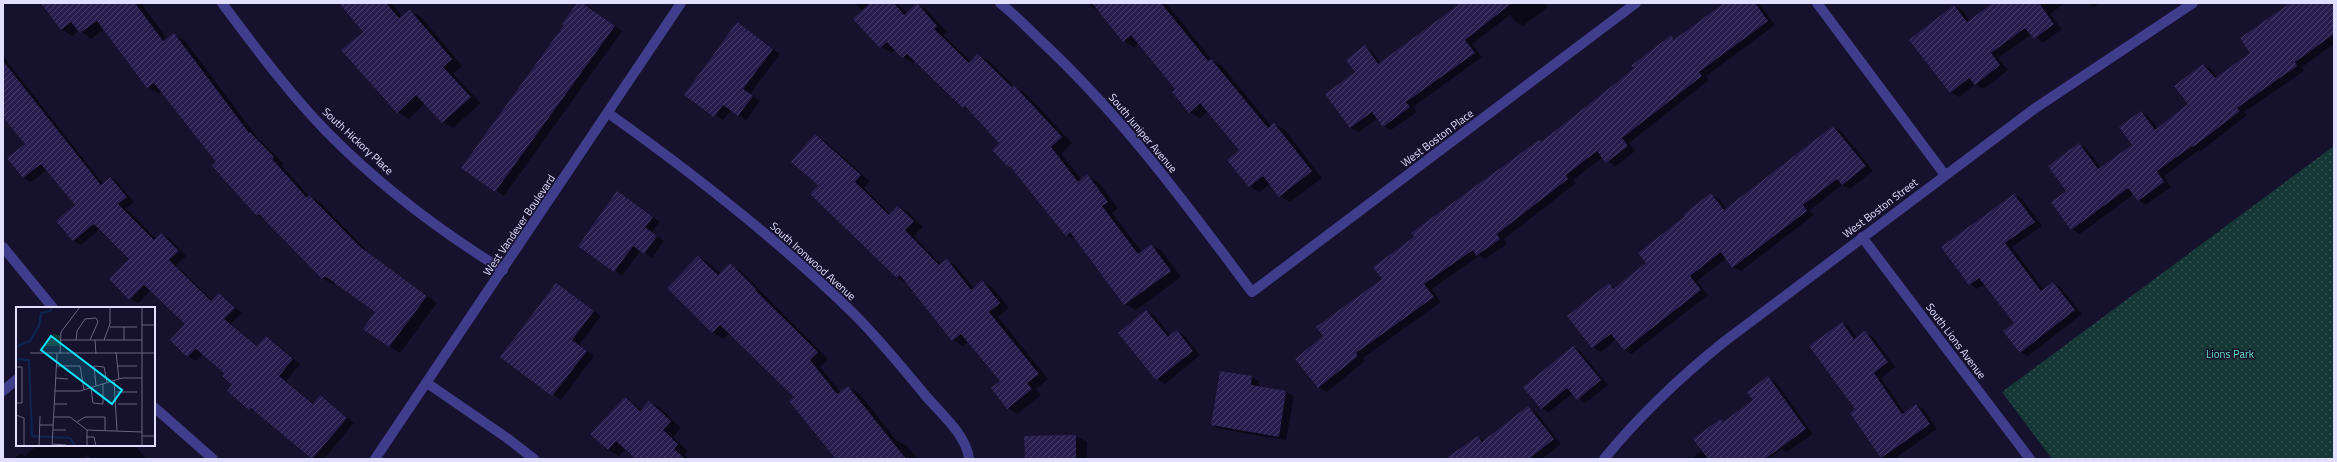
<svg xmlns="http://www.w3.org/2000/svg" width="2337" height="462" font-family="'Titillium Web',sans-serif">
	<style>
		.park { fill: url(#park-dots) }
		.shadow { fill: #0007 }
		.building { fill: url(#building-hatch) }
		.lines { fill: none; stroke-linecap: round; stroke-linejoin: round }
		.minor { stroke: #403d8c; stroke-width: 10 }
		.labels { text-anchor: middle; stroke-width: 3; stroke-linejoin: round; paint-order: stroke }
		.street-label { font-size: 11px; fill: #e2deff; stroke: #16122d }
		.park-label { font-size: 11px; fill: #68e1c2; stroke: #16122d }
		.inset-river { fill: none; stroke: #0d2651; stroke-width: 2 }
		.inset-road { fill: none; stroke: #686481; stroke-width: 1 }
		.view { fill: #0ae7ff; fill-opacity: 0.15; stroke: #0ae7ff; stroke-width: 2 }
		.inset-edge { fill: none; stroke: #e2deff; stroke-width: 2 }
	</style>
	<defs>
		<pattern id="park-dots" width="8" height="8" patternUnits="userSpaceOnUse"><rect width="8" height="8" fill="#153736"/><path d="M2 2h.1M6 6h.1" fill="none" stroke="#375454" stroke-width="1.8" stroke-linecap="round"/></pattern>
		<pattern id="building-hatch" width="6" height="6" patternUnits="userSpaceOnUse"><rect width="6" height="6" fill="#271e4e"/><path d="M-1 1l2-2M0 6l6-6M5 7l2-2" fill="none" stroke="#463e69"/></pattern>
	</defs>
	<rect width="100%" height="100%" fill="#16122d"/>
	<!-- park -->
	<path class="park" d="M2334 146V459H2052L2002 392Z"/>
	<!-- shadow -->
	<g class="shadow">
		<path d="M50 3H141L168 40 174 35 185 41 257 137 284 164 282 166 309 196 320 202 370 254 437 303 400 353 389 346 376 312 335 282 333 284 322 278 265 220 257 215 162 91 159 94 148 87 105 29 91 39 79 30 72 36 61 29Z"/>
		<path d="M341 3H391L403 17 410 11 421 17 462 66 453 74 481 103 453 128 443 122 425 103 409 119 398 112 342 50 364 32Z"/>
		<path d="M578 3 587 6 622 31 504 196 463 167 565 25Z"/>
		<path d="M854 3H897L907 13 917 4 927 10 947 32 943 35 972 62 978 55 989 61 1014 86 1025 93 1072 143 1061 154 1082 180 1087 176 1098 182 1118 208 1112 213 1142 252 1151 245 1162 251 1181 277 1136 310 1125 304 1078 240 1066 235 1014 169 1009 166 1001 143 973 113 963 107 916 61 913 63 903 57 896 50 891 53 881 47 855 19 863 11Z"/>
		<path d="M1087 3H1166L1213 61 1222 66 1271 126 1274 124 1285 130 1322 178 1290 202 1280 196 1270 184 1260 192 1249 186 1240 150 1208 111 1200 118 1189 112 1176 89 1139 43 1134 47 1124 41 1101 13Z"/>
		<path d="M1463 3H1544L1548 7 1523 26 1516 22 1510 15 1472 44 1482 57 1413 107 1417 112 1391 130 1384 126 1378 118 1359 132 1351 128 1326 94 1356 72 1365 47 1372 51 1381 63Z"/>
		<path d="M1725 3H1759L1775 25 1706 76 1709 80 1629 143 1635 151 1615 167 1603 157 1573 180 1576 183 1504 239 1507 244 1485 259 1479 256 1432 289 1441 302 1363 358 1365 361 1327 392 1319 387 1325 336 1383 279 1542 142 1622 80 1671 36 1676 40Z"/>
		<path d="M1995 3H2065L2050 14 2062 29 2043 43 2032 34 1998 58 2008 70 1984 89 1975 84 1959 97 1951 92 1954 6 1963 11 1970 21Z"/>
		<path d="M2087 3H2100L2094 7Z"/>
		<path d="M2290 3H2334V44L2302 67 2304 71 2244 112 2247 115 2201 151 2199 150 2164 176 2171 187 2146 205 2138 200 2134 194 2080 234 2072 229 2067 191 2079 144 2087 149 2101 168 2133 145 2141 112 2149 117 2158 129 2190 104 2203 65 2211 69 2217 77 2251 53Z"/>
		<path d="M745 28 780 54 750 94 760 101 746 120 731 110 723 120 685 95Z"/>
		<path d="M3 56 103 184 111 178 118 183 134 202 126 208 156 239 161 234 169 238 186 256 176 265 213 301 220 294 242 313 231 324 258 346 266 338 274 342 300 364 286 381 314 404 321 396 354 423 324 459 313 458 258 413 250 409 229 391 234 384 226 373 203 354 196 361 188 356 171 340 187 324 151 290 138 303 130 299V259L100 229 81 245 73 241 76 205 47 170 31 182 23 178 26 145 3 115Z"/>
		<path d="M1834 127 1841 131 1873 171 1850 189 1842 185 1810 210 1814 215 1741 271 1733 267 1727 258 1697 281 1708 295 1632 354 1624 349 1616 339 1601 352 1593 347 1609 285 1615 288 1647 264 1687 216 1711 194 1719 199 1726 209Z"/>
		<path d="M815 136 825 141 870 181 864 188 891 215 899 207 908 212 923 227 914 236 941 265 947 260 956 266 974 288 982 282 992 287 1009 308 998 317 1048 379 1036 389 1041 395 1018 414 1008 408 992 389 1001 381 968 341 963 346 953 340 907 283 897 278 819 185Z"/>
		<path d="M2014 195 2022 199 2042 226 2012 247 2044 290 2053 283 2061 288 2082 314 2028 356 2020 352 2015 323 1985 284 1977 289 1970 284Z"/>
		<path d="M625 197 660 222 652 232 664 241 652 258 641 250 622 276 579 245Z"/>
		<path d="M699 257 709 263 721 274 730 265 741 271 828 359 820 367 841 393 848 387 859 393 896 440 907 446 918 459H837L796 397 730 333 724 339 713 333 668 288Z"/>
		<path d="M556 284 601 316 579 345 594 356 561 400 501 356Z"/>
		<path d="M1146 311 1154 315 1171 336 1177 331 1185 336 1200 355 1165 384 1157 379 1119 333Z"/>
		<path d="M1842 323 1849 327 1857 338 1865 333 1873 337 1895 367 1881 378 1905 413 1916 405 1924 409 1937 429 1894 459 1882 458 1851 413 1856 409Z"/>
		<path d="M1573 347 1581 352 1608 385 1585 403 1573 393 1549 412 1541 408Z"/>
		<path d="M1252 377 1259 381 1258 387 1286 392 1294 396 1286 440 1220 429 1212 425Z"/>
		<path d="M1768 378 1776 382 1813 434 1787 452 1782 449 1768 459H1692L1702 450 1720 420 1724 422 1755 400Z"/>
		<path d="M625 398 642 410 649 402 660 408 681 428 673 437 688 451 685 455 688 459H637L626 449 619 456 608 450 592 434Z"/>
		<path d="M1528 407 1536 412 1561 444 1542 459H1447L1478 437 1485 441Z"/>
		<path d="M1076 436 1087 442V459H1026Z"/>
		<path d="M37 445H134L147 459H93L87 455 83 459H14L20 453 25 456Z"/>
	</g>
	<!-- building -->
	<g class="building">
		<path d="M41 3H135L163 41 174 33 249 133 250 132 274 157 272 159 307 198 309 195 359 246 427 296 389 347 363 329 375 312 325 276 322 279 259 214 257 216 212 166 216 162 154 83 147 88 97 21 80 33 71 22 61 30Z"/>
		<path d="M339 3H386L399 18 410 10 452 59 443 67 471 97 442 123 416 95 397 113 341 50 363 32Z"/>
		<path d="M577 3H582L615 26 495 192 461 168 564 25 562 24Z"/>
		<path d="M870 3H894L904 15 917 3 937 26 934 29 969 63 978 54 1012 87 1014 85 1062 137 1051 147 1078 182 1087 174 1108 202 1102 206 1138 254 1151 244 1171 271 1124 305 1070 232 1066 236 1010 166 1008 167 992 150 999 143 965 106 963 108 907 54 902 58 887 42 880 48 853 19Z"/>
		<path d="M1092 3H1161L1208 61 1211 59 1268 128 1274 123 1312 171 1279 197 1263 176 1249 187 1227 160 1239 150 1200 103 1189 113 1172 92 1175 89 1131 35 1123 42Z"/>
		<path d="M1461 3H1512L1465 40 1475 53 1406 102 1410 107 1383 127 1372 112 1350 128 1325 94 1355 72 1346 60 1365 45 1378 64Z"/>
		<path d="M1724 3H1755L1768 21 1699 72 1702 76 1622 138 1628 146 1606 163 1597 151 1566 175 1568 179 1497 234 1500 239 1476 256 1473 250 1424 284 1434 297 1356 353 1358 356 1318 388 1295 359 1323 336 1316 327 1382 279 1373 267 1414 237 1411 233 1539 140 1541 142 1621 79 1634 68 1631 66 1671 35 1674 40Z"/>
		<path d="M1993 3H2039L2054 24 2034 39 2025 28 1991 53 2000 65 1975 85 1969 78 1950 93 1909 40 1954 5 1967 22Z"/>
		<path d="M2290 3H2334V34L2295 62 2297 66 2237 108 2240 111 2193 147 2192 146 2157 171 2164 182 2138 201 2128 188 2071 230 2051 202 2066 191 2048 166 2079 143 2098 169 2132 145 2119 127 2141 111 2155 130 2188 104 2174 86 2203 64 2215 78 2250 53 2240 38Z"/>
		<path d="M737 22 773 49 743 89 753 96 738 116 723 105 714 117 684 95Z"/>
		<path d="M3 61 101 185 110 177 127 197 118 204 154 240 161 233 179 251 169 260 211 301 219 293 235 308 224 319 257 346 266 336 293 359 279 376 313 404 320 395 347 418 312 459 251 408 249 410 227 391 232 385 222 376 224 373 196 349 187 357 170 340 185 324 144 285 129 300 109 279 129 259 94 224 73 241 56 221 75 205 41 164 23 178 7 158 25 144 3 117Z"/>
		<path d="M1833 126 1866 166 1842 185 1837 179 1803 205 1807 211 1732 268 1721 252 1690 276 1701 290 1624 350 1611 334 1592 348 1567 316 1609 283 1613 289 1646 263 1638 253 1685 216 1684 214 1711 193 1724 210Z"/>
		<path d="M815 134 861 175 855 182 889 215 898 206 914 221 905 230 939 265 947 259 971 290 982 280 1000 303 989 312 1039 374 1027 383 1032 389 1007 409 991 388 1000 381 961 334 952 341 900 275 897 278 810 194 818 185 791 162Z"/>
		<path d="M617 191 653 217 645 227 657 236 644 254 633 246 614 272 578 246Z"/>
		<path d="M2014 194 2035 222 2005 243 2041 291 2053 282 2075 310 2020 353 2003 331 2014 323 1979 278 1969 285 1941 247Z"/>
		<path d="M698 256 718 275 730 263 756 289 755 290 818 352 810 360 837 394 848 386 906 459H836L789 401 794 397 720 325 712 333 667 288Z"/>
		<path d="M556 283 594 311 572 340 587 351 552 396 500 357Z"/>
		<path d="M1146 310 1168 337 1177 330 1193 351 1156 380 1118 333Z"/>
		<path d="M1842 322 1854 339 1865 331 1888 362 1874 373 1902 414 1916 404 1930 424 1881 458 1850 413 1855 409 1809 346Z"/>
		<path d="M1573 346 1601 380 1577 400 1567 388 1541 409 1523 387Z"/>
		<path d="M1220 371 1252 376 1251 385 1286 391 1279 437 1211 425Z"/>
		<path d="M1768 376 1806 429 1765 459H1708L1693 439 1720 419 1723 422 1753 400 1747 392Z"/>
		<path d="M625 397 640 411 649 401 671 421 663 430 678 444 674 449 685 459H636L616 441 608 450 590 434Z"/>
		<path d="M1528 406 1554 439 1529 459H1445L1478 436 1482 442Z"/>
		<path d="M1076 435V459H1025L1024 436Z"/>
	</g>
	<g class="lines">
		<!-- minor -->
		<g class="minor">
			<path d="M222 3C255 47 288 92 327 132 379 185 440 231 503 270"/>
			<path d="M1000 3C1014 14 1027 27 1040 40 1121 115 1186 204 1252 292L1636 3"/>
			<path d="M1817 3 1945 175"/>
			<path d="M608 113C694 174 777 239 853 313 879 339 902 367 925 395 940 413 966 434 969 459"/>
			<path d="M1862 237 2030 459"/>
			<path d="M3 247 53 308"/>
			<path d="M427 383 507 438 534 459"/>
			<path d="M3 391 17 379"/>
			<path d="M154 407 213 459"/>
			<path d="M375 459 681 3"/>
			<path d="M1604 459C1640 415 1680 377 1725 341L2034 109 2193 3"/>
		</g>
	</g>
	<g class="labels">
		<!-- street labels -->
		<g class="street-label">
			<text transform="translate(1143 133) rotate(50)" y="4">South Juniper Avenue</text>
			<text transform="translate(1437 138) rotate(-37)" y="4">West Boston Place</text>
			<text transform="translate(358 141) rotate(43)" y="4">South Hickory Place</text>
			<text transform="translate(1880 208) rotate(-37)" y="4">West Boston Street</text>
			<text transform="translate(519 225) rotate(-56)" y="4">West Vandever Boulevard</text>
			<text transform="translate(813 261) rotate(42)" y="4">South Ironwood Avenue</text>
			<text transform="translate(1956 341) rotate(53)" y="4">South Lions Avenue</text>
		</g>
		<!-- park labels -->
		<g class="park-label">
			<text x="2230" y="358">Lions Park</text>
		</g>
	</g>
	<!-- overview -->
	<g transform="translate(16 307)">
		<rect width="139" height="139" fill="#16122d"/>
		<path d="M37 27 44 28V39H27Z" fill="#153736"/>
		<path class="inset-river" d="M0 40 14 34 23 19 25 6 34 4 36 0M0 52 13 53 16 129 54 131 59 139"/>
		<path class="inset-road" d="M126 0V139M126 18H139M94 20H121M44 33H126M60 33 61 24 69 12 80 11 82 15 74 33M79 33 80 47M88 33 94 17V0M108 33V20M100 45 103 72M14 46H139M44 47 45 25 64 0M40 59H64L68 83M101 59H121M0 60H6V96H0M40 71 52 72M98 73 101 124M80 79 78 59 88 60 91 75M75 81 77 96 87 97V77M39 84H64L106 71H126M101 85H121M38 97H51M102 97H121M0 108 8 111V139M37 110H54L71 123 126 125M61 115 69 110H89V123M24 118H37M37 123H50M126 129H139M71 130H78L80 139M37 137 50 138M23 139 24 109M36 139 41 47M71 139V123"/>
		<path class="view" d="M35 29 106 83 96 97 25 43Z"/>
		<rect width="139" height="139" class="inset-edge"/>
	</g>
	<!-- border -->
	<rect width="2337" height="462" fill="none" stroke="#e2deff" stroke-width="8"/>
</svg>
